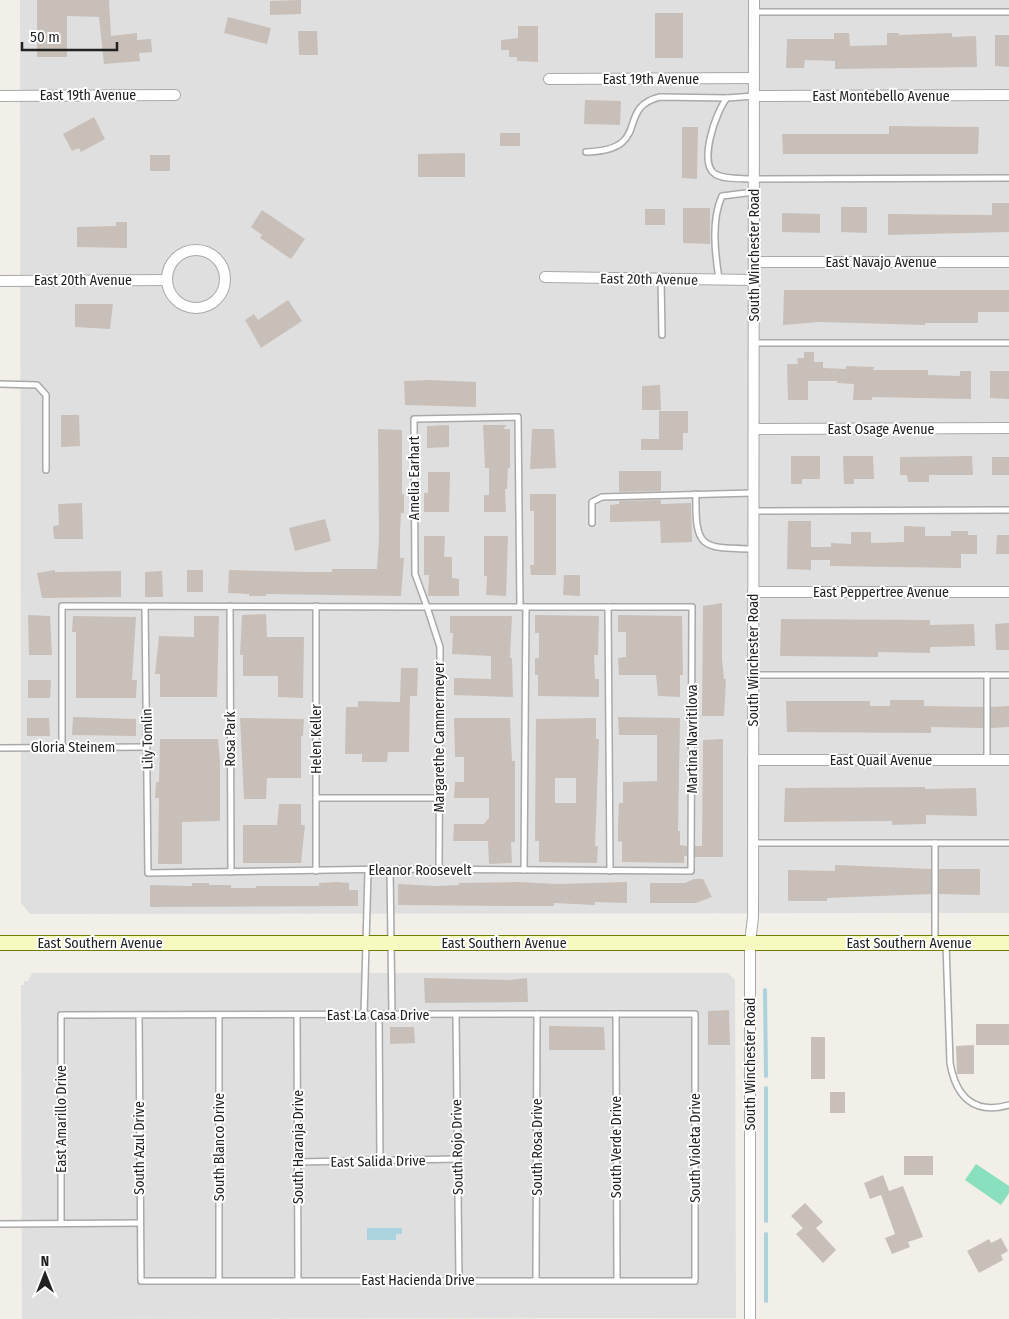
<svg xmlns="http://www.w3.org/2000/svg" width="1009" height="1319" font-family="'Fira Sans Condensed',sans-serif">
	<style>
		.residential { fill: #e0dfdf }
		.pitch { fill: #88e0be }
		.water { fill: #aad3df }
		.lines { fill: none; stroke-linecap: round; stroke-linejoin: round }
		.stream { stroke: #aad3df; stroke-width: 4 }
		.building { fill: #c7bfb8; fill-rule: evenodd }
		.service-casing { stroke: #a9a9a9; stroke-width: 8 }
		.minor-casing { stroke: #a9a9a9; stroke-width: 12 }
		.secondary-casing { stroke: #707d05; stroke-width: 16 }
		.service { stroke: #fff; stroke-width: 5 }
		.minor { stroke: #fff; stroke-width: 10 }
		.secondary { stroke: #f7fabf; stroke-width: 14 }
		.labels { text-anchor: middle; stroke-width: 4; stroke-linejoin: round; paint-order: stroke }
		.street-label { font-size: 14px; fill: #222; stroke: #fff }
	</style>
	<rect width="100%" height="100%" fill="#f2efe9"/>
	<!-- residential -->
	<g class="residential">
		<path d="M20 0H1009V913L30 914 21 903Z"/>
		<path d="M32 973H728L735 980 736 1318 22 1319 21 985H24V981H28Z"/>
	</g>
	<!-- pitch -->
	<path class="pitch" d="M976 1164 1009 1186V1193L1001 1205 965 1180Z"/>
	<!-- water -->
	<path class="water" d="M367 1228H402V1234H396V1240H367Z"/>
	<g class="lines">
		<!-- stream -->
		<g class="stream">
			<path d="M765 990 766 1076"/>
			<path d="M766 1088V1221"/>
			<path d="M766 1234V1301"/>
		</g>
	</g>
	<!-- building -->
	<g class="building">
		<path d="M37 0H109L111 36 137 33V40L151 39 152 52 139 53 140 61 104 64 99 17 67 16V57H37Z"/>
		<path d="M301 0V14L270 15V1Z"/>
		<rect x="655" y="13" width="28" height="45"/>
		<path d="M228 17 271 28 267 44 224 33Z"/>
		<path d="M518 26H538V62L517 61V57H509V50H501V40L518 38Z"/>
		<path d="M298 31H317L318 55H299Z"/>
		<path d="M834 33H849L850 46 887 45V33H899V35L952 33V37L976 36 977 67 835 69V61L805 60 804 68H786L787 39H834Z"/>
		<path d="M995 35H1009V67L995 66Z"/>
		<path d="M585 100 621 101 620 125 584 124Z"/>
		<path d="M94 117 105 139 81 152 79 148 72 151 63 134Z"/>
		<path d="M889 126 979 127 978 154H783L782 134H889Z"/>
		<path d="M682 127H698L697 179 682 178Z"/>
		<rect x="500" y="133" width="20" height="13"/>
		<path d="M465 153V177H418V154Z"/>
		<rect x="150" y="155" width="20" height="16"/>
		<path d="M992 203H1009V232L888 235V214L992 215Z"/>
		<path d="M841 207H867V233L841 232Z"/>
		<path d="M683 208H710V244L683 243Z"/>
		<rect x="645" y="209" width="20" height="16"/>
		<path d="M262 210 305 239 291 259 260 238 262 235 251 227Z"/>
		<path d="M782 213 820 214V233L782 232Z"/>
		<path d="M116 222H127V248L77 247V227L116 226Z"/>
		<path d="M784 290H1009V312H978V323H925V325L819 322 783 325Z"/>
		<path d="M288 300 302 321 261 348 245 320 254 314 258 320Z"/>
		<path d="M75 304H113L110 329 75 327Z"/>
		<path d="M804 352H814V362H823V368L846 369V366L874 367 873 370H928V375L960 376V371H971V399L872 397V400H853L854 384 837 383V381H808V400H788L787 364H798L797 358H804Z"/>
		<path d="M990 371H1009V399L990 398Z"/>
		<path d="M430 380 476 382V407L405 405 404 381Z"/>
		<path d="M660 385 661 410H642V386Z"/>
		<path d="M659 411H688V433H683V450H641V439H659Z"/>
		<path d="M61 415H79L80 446 61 447Z"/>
		<path d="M449 425V447L427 448V426Z"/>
		<path d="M483 425H507L503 429H510V468H508L507 489H505L506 512H484V495H489V468H485Z"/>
		<path d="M378 429 402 430V494H404V513H401L400 533V558H404L401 596 266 594V596H249V594L228 593 229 570 308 572H332V569H377L379 537Z"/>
		<path d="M532 429H554L556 468 530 469Z"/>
		<path d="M791 456H820V479H802V484H791Z"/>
		<path d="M843 456H873L874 479H854V484H844Z"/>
		<path d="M972 456 973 475H929V482H908L907 475H900V457Z"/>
		<rect x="992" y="457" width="17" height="18"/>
		<path d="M619 471H661V491L619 492Z"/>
		<path d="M428 472H450L449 512H424V493H428Z"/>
		<path d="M530 494H556V575H531L530 565H534V511H530Z"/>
		<path d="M661 500V504L691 503 692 542 661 543 660 521 610 522V505L619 504V501Z"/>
		<path d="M82 503 83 539H54L53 526 59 525 58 504Z"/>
		<path d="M325 519 331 541 295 551 289 528Z"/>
		<path d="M788 521H811V547H831V543L851 544V532H871V543L904 542V526L925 527V536H951V531H968V535H977V554H961V568L830 566V560H811V570L787 569Z"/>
		<path d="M997 535H1009V554H996Z"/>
		<path d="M424 536H445L444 557H452V578L459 579V596H428L429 575H424Z"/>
		<path d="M484 536H508L506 596 486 595 487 576H484Z"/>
		<path d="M55 570V572L121 571V597L42 598 37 573Z"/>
		<rect x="187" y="570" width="16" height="22"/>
		<path d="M162 571 163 597H145V572Z"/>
		<path d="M564 575H580V596L563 595Z"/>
		<path d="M722 603V659L724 679H726L724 716H702L703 606Z"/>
		<path d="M266 614 267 637H304L303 698 278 697V676H243V655H240L242 615Z"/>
		<path d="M28 615 50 616 52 655H29Z"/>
		<path d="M535 615 599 616 598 655H594L595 679H599V697L538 696V675H535V658H539V633H535Z"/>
		<path d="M618 615 682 616 683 675H680V697L658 696 656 675H619L618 658 626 657V632H618Z"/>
		<path d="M73 616 136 617 132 680H137L136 698H76V632H72Z"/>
		<path d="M194 616H219L217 697H160V674H155L159 636 194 637Z"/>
		<path d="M450 616H512L510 658H512L513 697 454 695V678L491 679V656L452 654 453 633H450Z"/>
		<path d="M781 619 930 620V625L974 624 975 646 930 647V653L878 652V657L780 656Z"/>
		<path d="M1009 623V650H996L995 624Z"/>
		<path d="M401 668H418L417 696H410L409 752H388L387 762H362V754H345L346 707H358V701L400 702Z"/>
		<path d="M28 680H51L50 698H28Z"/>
		<path d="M890 700H924V706L983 707V728L931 727V733L787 732 786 701H870V706H890Z"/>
		<path d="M1009 706V727L991 728V707Z"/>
		<path d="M73 717 136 719V736L72 735Z"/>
		<path d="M618 717 680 718 678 831H680V845L687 846V856H684V863L622 862V841L618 842V824L619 803H623V782L657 781V735H619Z"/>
		<path d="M27 718H49L50 736H27Z"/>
		<path d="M240 718 304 719 303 736H301V778H267L266 799H244Z"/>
		<path d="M454 718H510L512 761H515V842H511L512 863 489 864 488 841H453L454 824H484L489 818V798H454L455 782H464V757H455Z"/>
		<path d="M596 718V739H599L595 846H598L597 863 539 862V841H535L536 719ZM555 778H576V803H555Z"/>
		<path d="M160 739H218L220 761V821L182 822V864H158L159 798H155L156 782H159Z"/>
		<path d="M723 739V857H695V846H702L703 740Z"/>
		<path d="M925 787V789L976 788 977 816 926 815V824L892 825V821L784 822 785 788Z"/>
		<path d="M279 804H301V825H305L301 863H243V825H277Z"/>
		<path d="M835 865 931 869V894L827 898V901H788V870L835 871Z"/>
		<path d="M939 869H980V895L939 894Z"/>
		<path d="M694 879H703L712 897 696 903H650V883H685Z"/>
		<path d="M337 882 349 883V890H358V906L150 907V885L192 886V883H209V885H231V888H256V886H319V883Z"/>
		<path d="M519 882 558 884 627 882V903L595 902V905L554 903V906H519L398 905V884L437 886 459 885V883Z"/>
		<path d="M424 978 509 980 527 978 528 1002 425 1003Z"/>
		<path d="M729 1010 730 1045H708V1011Z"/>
		<rect x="976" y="1024" width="33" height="21"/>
		<path d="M549 1026 604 1027 605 1050H549Z"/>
		<path d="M390 1027H414L415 1043 390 1044Z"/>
		<rect x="811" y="1037" width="14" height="42"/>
		<path d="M974 1045V1074H957L956 1046Z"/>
		<rect x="830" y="1092" width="15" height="21"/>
		<rect x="904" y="1156" width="29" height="19"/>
		<path d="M883 1175 889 1191 903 1186 923 1237 908 1242 910 1247 892 1254 885 1238 895 1234 881 1195 870 1199 864 1183Z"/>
		<path d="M805 1203 823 1222 816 1228 836 1250 823 1263 796 1234 803 1228 791 1216Z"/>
		<path d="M1001 1238 1008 1251 1001 1255 1003 1260 979 1273 967 1251 989 1239 991 1243Z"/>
	</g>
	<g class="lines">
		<!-- service casing -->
		<g class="service-casing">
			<g id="service">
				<path d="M754 12H1009"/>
				<path d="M754 96 727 98C716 111 698 163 715 174 725 180 742 178 754 179L1009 178"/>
				<path d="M586 152C654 150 614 108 660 97L727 98"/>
				<path d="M661 279 662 335"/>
				<path d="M719 279C715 253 711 220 722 196L754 192"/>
				<path d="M754 343H1009"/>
				<path d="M0 384 37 385 46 395V470"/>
				<path d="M696 494C695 549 701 548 753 549"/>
				<path d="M754 511 1009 510"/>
				<path d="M592 523V502L602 497 753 493"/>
				<path d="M230 606 231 872"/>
				<path d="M316 606V871"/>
				<path d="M608 607 610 871"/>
				<path d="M753 675H1009"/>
				<path d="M987 675V760"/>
				<path d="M62 746V606L427 607 415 574 414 419 518 417 520 607H692L691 871 390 869 148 873 145 606"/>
				<path d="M0 748 147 747"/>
				<path d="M316 798H439"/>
				<path d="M753 843H1009"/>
				<path d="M935 843V942"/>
				<path d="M390 869 392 1015"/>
				<path d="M439 870 440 647 427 607H520"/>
				<path d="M524 870 526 607"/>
				<path d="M946 944 950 1063C956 1097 974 1115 1009 1105"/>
				<path d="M616 1014 617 1279"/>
				<path d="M219 1015V1280"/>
				<path d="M297 1015 298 1280"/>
				<path d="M364 1015 368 871"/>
				<path d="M379 1015 380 1160"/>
				<path d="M456 1015 459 1280"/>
				<path d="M298 1162 457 1159"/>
				<path d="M61 1223V1015C272 1014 484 1014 695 1014V1281H141L139 1015"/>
				<path d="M0 1224 140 1223"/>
				<path d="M536 1279 537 1014"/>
			</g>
		</g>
		<!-- minor casing -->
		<g class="minor-casing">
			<g id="minor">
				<path d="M549 79 754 78"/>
				<path d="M0 96 175 95"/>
				<path d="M754 96 1009 95"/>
				<circle cx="196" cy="279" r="29"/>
				<path d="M754 262H1009"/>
				<path d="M545 277 754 280"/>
				<path d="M0 281 167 280"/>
				<path d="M754 429 1009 428"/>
				<path d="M753 592H1009"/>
				<path d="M753 760H1009"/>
				<path d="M750 1319V943L753 917 754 0"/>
			</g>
		</g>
		<!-- secondary casing -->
		<g class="secondary-casing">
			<path id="secondary" d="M0 943H1009"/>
		</g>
		<!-- service -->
		<use href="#service" class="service"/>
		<!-- minor -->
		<use href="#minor" class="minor"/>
		<!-- secondary -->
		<use href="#secondary" class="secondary"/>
	</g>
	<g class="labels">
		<!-- street labels -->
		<g class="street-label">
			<text x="651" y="84">East 19th Avenue</text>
			<text x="88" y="100">East 19th Avenue</text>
			<text x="881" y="101">East Montebello Avenue</text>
			<text transform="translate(754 255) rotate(-90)" y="5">South Winchester Road</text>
			<text x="881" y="267">East Navajo Avenue</text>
			<text transform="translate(649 279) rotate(1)" y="5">East 20th Avenue</text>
			<text x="83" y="285">East 20th Avenue</text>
			<text x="881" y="434">East Osage Avenue</text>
			<text transform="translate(414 478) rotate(-90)" y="5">Amelia Earhart</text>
			<text x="881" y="597">East Peppertree Avenue</text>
			<text transform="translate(753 660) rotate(-90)" y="5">South Winchester Road</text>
			<text transform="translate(439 737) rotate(-90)" y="5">Margarethe Cammermeyer</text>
			<text transform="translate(147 739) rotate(-91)" y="5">Lily Tomlin</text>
			<text transform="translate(230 739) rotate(-90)" y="5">Rosa Park</text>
			<text transform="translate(316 739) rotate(-90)" y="5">Helen Keller</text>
			<text transform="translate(692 739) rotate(-90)" y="5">Martina Navritilova</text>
			<text x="73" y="752">Gloria Steinem</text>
			<text x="881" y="765">East Quail Avenue</text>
			<text x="420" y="875">Eleanor Roosevelt</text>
			<text x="100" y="948">East Southern Avenue</text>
			<text x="504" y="948">East Southern Avenue</text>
			<text x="909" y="948">East Southern Avenue</text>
			<text x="378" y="1020">East La Casa Drive</text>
			<text transform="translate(750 1064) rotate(-90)" y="5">South Winchester Road</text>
			<text transform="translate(61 1119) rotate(-90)" y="5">East Amarillo Drive</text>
			<text transform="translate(219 1147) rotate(-90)" y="5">South Blanco Drive</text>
			<text transform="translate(298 1147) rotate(-90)" y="5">South Haranja Drive</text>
			<text transform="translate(457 1147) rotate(-91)" y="5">South Rojo Drive</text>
			<text transform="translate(537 1147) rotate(-90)" y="5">South Rosa Drive</text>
			<text transform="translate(616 1147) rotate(-90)" y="5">South Verde Drive</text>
			<text transform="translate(139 1148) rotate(-90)" y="5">South Azul Drive</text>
			<text transform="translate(695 1148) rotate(-90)" y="5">South Violeta Drive</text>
			<text transform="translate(378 1161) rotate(-1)" y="5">East Salida Drive</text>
			<text x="418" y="1285">East Hacienda Drive</text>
		</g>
	</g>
	<!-- north arrow -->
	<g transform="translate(45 1274)" stroke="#ffffff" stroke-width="4" paint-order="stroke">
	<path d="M0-4L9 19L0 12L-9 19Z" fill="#222222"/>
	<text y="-8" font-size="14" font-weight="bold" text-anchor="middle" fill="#222222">N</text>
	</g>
	<!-- scale -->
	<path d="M22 42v8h95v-8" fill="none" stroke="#222222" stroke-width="2.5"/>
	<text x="30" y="42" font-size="15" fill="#222222" stroke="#ffffff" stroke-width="4" paint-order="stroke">50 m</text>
</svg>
